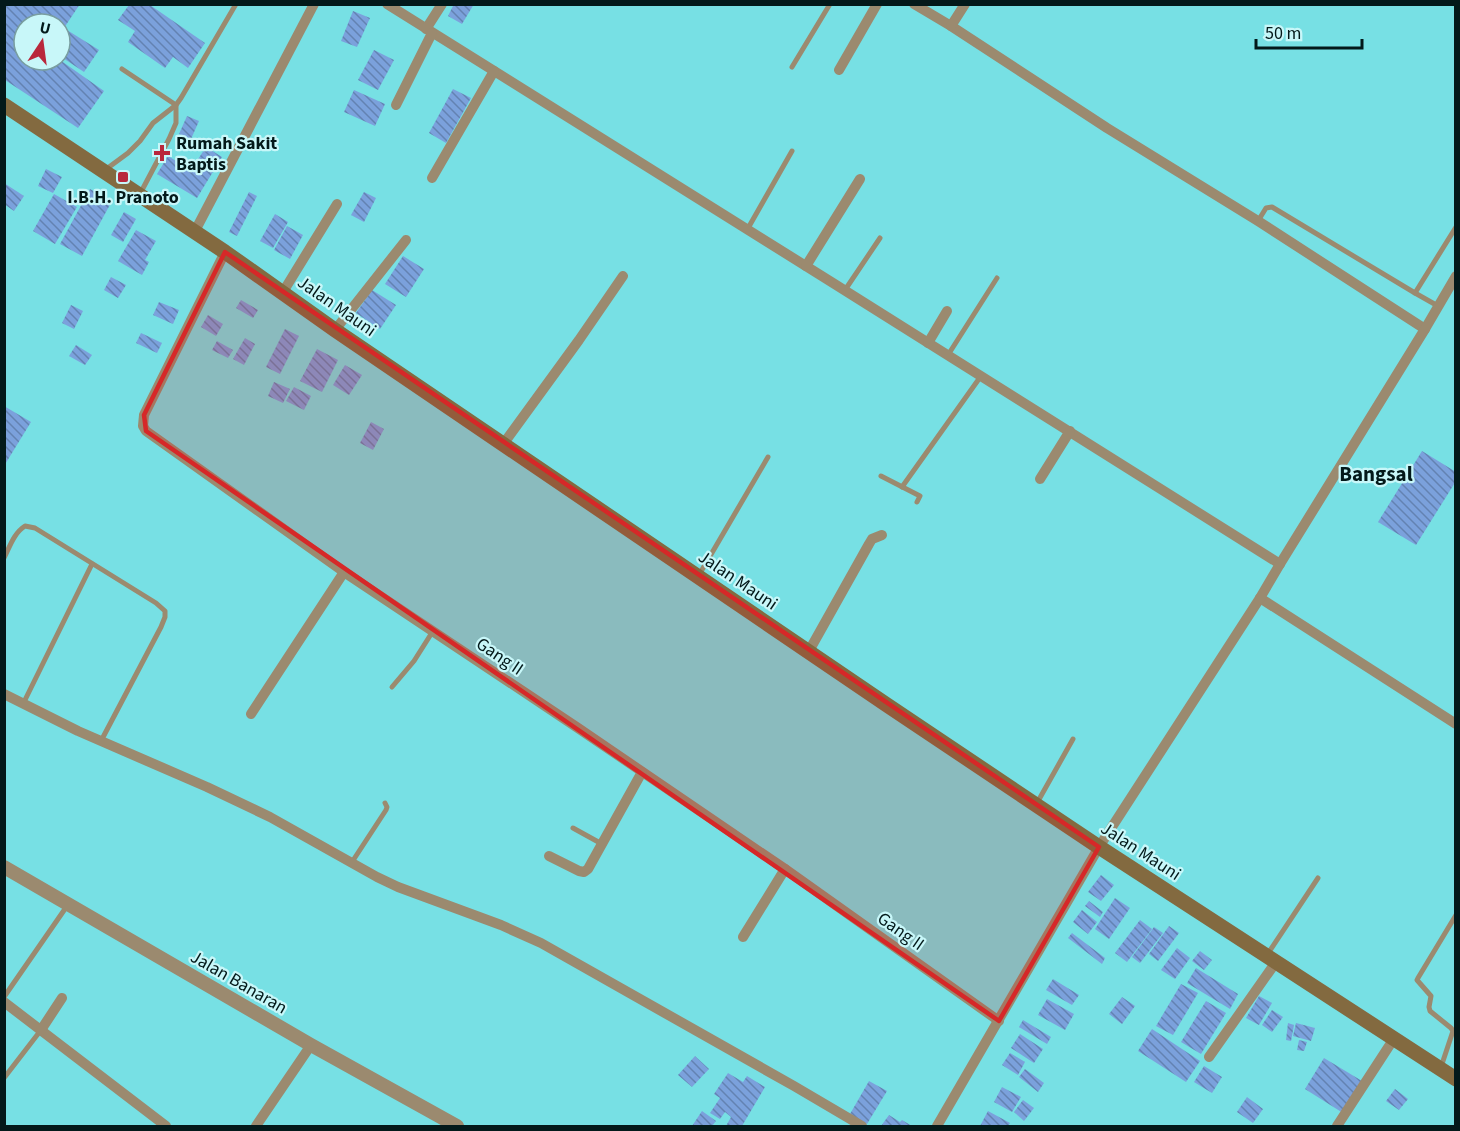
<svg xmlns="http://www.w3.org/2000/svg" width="1460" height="1131" font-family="'Source Sans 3',sans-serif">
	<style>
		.building { fill: url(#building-back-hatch) }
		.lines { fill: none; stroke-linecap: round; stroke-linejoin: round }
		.service { stroke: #9b8a6f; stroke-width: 5 }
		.minor { stroke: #9b8a6f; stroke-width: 10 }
		.tertiary { stroke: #9b8a6f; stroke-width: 14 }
		.secondary { stroke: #836a40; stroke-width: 15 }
		.marked { fill: #d62828; fill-opacity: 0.2; stroke: #d62828; stroke-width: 4.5; stroke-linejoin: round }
		.poi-dot { fill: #b9283c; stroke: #c8f7f9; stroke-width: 2 }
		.labels { text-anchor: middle; stroke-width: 4.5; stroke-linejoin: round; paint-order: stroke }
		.poi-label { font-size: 18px; font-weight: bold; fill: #03191a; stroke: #c8f7f9; text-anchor: start }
		.street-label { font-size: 18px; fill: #03191a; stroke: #c8f7f9 }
		.quarter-label { font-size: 21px; font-weight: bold; fill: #03191a; stroke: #c8f7f9 }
	</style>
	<defs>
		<pattern id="building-back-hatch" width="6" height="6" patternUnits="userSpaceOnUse" patternTransform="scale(1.5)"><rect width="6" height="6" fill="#7ba1dc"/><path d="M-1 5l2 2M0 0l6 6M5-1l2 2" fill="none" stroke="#6382b2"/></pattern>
	</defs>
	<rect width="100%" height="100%" fill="#77e0e4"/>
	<!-- building -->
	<g class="building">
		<path d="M5 4H80L60 34V24H24V60H60L104 91 78 128 5 80Z"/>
		<path d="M454 4H474L462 24 448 16Z"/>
		<path d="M129 5H150L205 43 188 68 173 57 165 68 128 42 135 31 118 20Z"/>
		<path d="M353 11 370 18 357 47 341 41Z"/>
		<path d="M67 30 99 50 84 72 60 56V41Z"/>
		<path d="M374 50 394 60 378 90 358 80Z"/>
		<path d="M453 89 471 98 446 143 429 133Z"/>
		<path d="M354 90 385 104 375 126 344 112Z"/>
		<path d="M187 116 199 121 191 139 179 134Z"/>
		<path d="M206 147 222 157 197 198 157 174 168 156 191 170Z"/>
		<path d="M46 169 62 177 53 193 38 186Z"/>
		<path d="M4 183 24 196 14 211 4 204Z"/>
		<path d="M90 189 112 201 82 256 60 244Z"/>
		<path d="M249 192 257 196 237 236 229 232Z"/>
		<path d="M364 192 376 198 364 222 351 215Z"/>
		<path d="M54 194 77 207 55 244 33 231Z"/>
		<path d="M124 212 136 219 123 242 111 235Z"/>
		<path d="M275 214 288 222 273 248 260 241Z"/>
		<path d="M287 226 303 235 290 259 274 250Z"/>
		<path d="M136 230 156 241 145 260 149 262 142 275 118 261Z"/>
		<path d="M403 256 424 269 406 297 385 284Z"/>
		<path d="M111 277 126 285 118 298 104 290Z"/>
		<path d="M372 290 396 305 380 329 356 313Z"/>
		<path d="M241 300 258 310 253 318 236 308Z"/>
		<path d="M159 302 179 310 173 324 153 315Z"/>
		<path d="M71 305 83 311 74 329 62 323Z"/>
		<path d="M208 315 223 324 216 336 201 327Z"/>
		<path d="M285 329 299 336 280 374 266 367Z"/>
		<path d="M141 333 162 343 157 353 136 343Z"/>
		<path d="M245 338 255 344 244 365 233 359Z"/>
		<path d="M217 341 233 350 228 358 212 350Z"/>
		<path d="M76 345 92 355 85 365 69 356Z"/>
		<path d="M317 349 338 360 322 392 300 381Z"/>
		<path d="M345 365 362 375 349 395 333 385Z"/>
		<path d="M274 382 290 389 283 403 268 396Z"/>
		<path d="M294 387 311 396 304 410 286 401Z"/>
		<path d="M4 406 31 422 4 466Z"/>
		<path d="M371 422 384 429 373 450 360 443Z"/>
		<path d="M1422 451 1456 472V481L1416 545 1378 522Z"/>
		<path d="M1101 875 1114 885 1101 901 1088 892Z"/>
		<path d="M1115 898 1130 908 1109 939 1095 929Z"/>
		<path d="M1089 901 1103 912 1100 917 1085 906Z"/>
		<path d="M1082 910 1097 922 1088 934 1073 922Z"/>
		<path d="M1140 920 1152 929 1127 962 1115 953Z"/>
		<path d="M1169 926 1179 933 1158 961 1149 954Z"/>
		<path d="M1154 927 1163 933 1140 963 1132 957Z"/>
		<path d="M1072 933 1105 958 1102 964 1068 938Z"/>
		<path d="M1177 948 1190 958 1175 979 1161 970Z"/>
		<path d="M1200 951 1212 960 1204 970 1192 961Z"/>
		<path d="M1196 968 1238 994 1230 1009 1187 983Z"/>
		<path d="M1053 979 1079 995 1072 1005 1046 990Z"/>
		<path d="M1181 984 1198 993 1173 1035 1156 1026Z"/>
		<path d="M1259 996 1272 1003 1259 1025 1246 1018Z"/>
		<path d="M1122 997 1135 1006 1122 1024 1109 1014Z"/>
		<path d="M1047 999 1074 1014 1065 1030 1038 1015Z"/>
		<path d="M1206 1001 1226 1013 1201 1054 1181 1042Z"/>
		<path d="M1272 1010 1283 1017 1272 1032 1262 1025Z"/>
		<path d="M1023 1020 1051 1037 1047 1044 1019 1027Z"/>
		<path d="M1288 1023 1294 1025 1291 1041 1286 1040Z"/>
		<path d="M1296 1023 1315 1028 1311 1041 1293 1036Z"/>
		<path d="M1152 1029 1200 1061 1186 1082 1138 1051Z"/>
		<path d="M1020 1034 1043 1049 1034 1063 1011 1048Z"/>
		<path d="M1299 1040 1307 1042 1304 1051 1297 1050Z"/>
		<path d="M1010 1053 1025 1062 1018 1075 1002 1065Z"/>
		<path d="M695 1056 709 1069 692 1087 678 1075Z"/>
		<path d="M1324 1058 1362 1081 1343 1113 1305 1089Z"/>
		<path d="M1204 1066 1222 1077 1212 1093 1194 1082Z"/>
		<path d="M1025 1069 1044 1083 1038 1092 1019 1077Z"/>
		<path d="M728 1073 743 1082 747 1076 765 1087 742 1126H726L731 1117 725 1112 720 1119 710 1113 720 1098 714 1094Z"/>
		<path d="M869 1081 887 1091 867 1124 850 1114Z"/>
		<path d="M1002 1087 1021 1097 1012 1112 994 1102Z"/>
		<path d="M1395 1089 1408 1099 1399 1110 1386 1101Z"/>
		<path d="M1247 1097 1263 1109 1253 1123 1237 1112Z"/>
		<path d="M1023 1100 1034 1108 1024 1121 1014 1112Z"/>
		<path d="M702 1111 716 1121 712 1126H692Z"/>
		<path d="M988 1111 1010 1123 1008 1126H980Z"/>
		<path d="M889 1115 900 1122 902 1120 912 1126H881Z"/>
	</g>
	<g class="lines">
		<!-- service -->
		<g class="service">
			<path d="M792 67 830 4"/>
			<path d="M122 69 176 105V123L169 139 141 192"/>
			<path d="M105 170 128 153 140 141 153 123 176 105 181 98 236 4"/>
			<path d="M1258 221 1266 208 1272 207 1415 293 1456 227"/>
			<path d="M747 230 792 151"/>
			<path d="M845 290 880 238"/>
			<path d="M1415 293 1438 306"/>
			<path d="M948 355 997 278"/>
			<path d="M881 476 920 496 917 502"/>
			<path d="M902 487 981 376"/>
			<path d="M4 558C10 546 14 533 25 526L35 528 156 603 165 611V617L161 627 101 741"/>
			<path d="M699 575 768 457"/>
			<path d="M392 687 414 661 433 631"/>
			<path d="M23 704 92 564"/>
			<path d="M1037 803 1073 739"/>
			<path d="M573 828 602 844"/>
			<path d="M352 862 386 810 387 807 385 803"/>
			<path d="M1267 955 1318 878"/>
			<path d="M4 997 67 906"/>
			<path d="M1441 1067 1453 1031 1451 1028 1430 1011 1429 1007 1431 996 1417 980 1418 978 1456 915"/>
			<path d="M4 1078 41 1030"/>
		</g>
		<!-- minor -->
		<g class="minor">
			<path d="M387 4 833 283 1280 564"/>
			<path d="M914 4 951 26 1107 128 1258 221 1425 329"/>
			<path d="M951 26 965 4"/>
			<path d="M426 29 442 4"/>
			<path d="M839 70 877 4"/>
			<path d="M396 105 432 33"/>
			<path d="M432 178 494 71"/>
			<path d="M195 231 314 4"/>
			<path d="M225 252 144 415 143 426 146 431 344 572 578 728 785 869 999 1021"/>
			<path d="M806 266 860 179"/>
			<path d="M283 292 337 204"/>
			<path d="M335 330 406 240"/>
			<path d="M928 343 947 311"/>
			<path d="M504 443 579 340 623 276"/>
			<path d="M1040 479 1070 431"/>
			<path d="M1260 598 1456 724"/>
			<path d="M809 651 869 544 872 539 882 535"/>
			<path d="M4 694 78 731 207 787 270 817 377 877 398 887 501 925 541 943 794 1086 862 1126"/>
			<path d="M251 714 344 572"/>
			<path d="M549 856 579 871 584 872 588 869 642 772"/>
			<path d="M743 937 785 869"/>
			<path d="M4 1002 166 1126"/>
			<path d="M41 1030 62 998"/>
			<path d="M1209 1057 1276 962"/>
			<path d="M256 1126 311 1045"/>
			<path d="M937 1126 1099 847 1260 598 1280 564 1425 329 1456 276"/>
			<path d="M1337 1126 1393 1040"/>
		</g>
		<!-- tertiary -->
		<path class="tertiary" d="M4 867 311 1045 457 1126"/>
		<!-- secondary -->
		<path class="secondary" d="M4 105 225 252 335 330 887 705 1099 847 1456 1079"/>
	</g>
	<!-- marked area -->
	<path class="marked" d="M225 252 1099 847 999 1021 146 431 144 415Z"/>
	<!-- markers -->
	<g class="poi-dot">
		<path d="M159 144h6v6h6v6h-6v6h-6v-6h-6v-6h6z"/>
		<rect x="117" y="171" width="12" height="12" rx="3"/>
	</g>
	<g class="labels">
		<!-- poi labels -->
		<g class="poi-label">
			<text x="176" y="149">Rumah Sakit<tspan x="176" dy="21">Baptis</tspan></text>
			<text x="123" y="203" text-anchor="middle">I.B.H. Pranoto</text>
		</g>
		<!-- street labels -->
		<g class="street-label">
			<text transform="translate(337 306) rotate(35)" y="6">Jalan Mauni</text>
			<text transform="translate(738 580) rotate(34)" y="6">Jalan Mauni</text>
			<text transform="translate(500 656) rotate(34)" y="6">Gang II</text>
			<text transform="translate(1141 851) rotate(33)" y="6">Jalan Mauni</text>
			<text transform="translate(901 931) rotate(35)" y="6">Gang II</text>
			<text transform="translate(239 982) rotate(30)" y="6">Jalan Banaran</text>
		</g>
		<!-- quarter labels -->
		<g class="quarter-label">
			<text x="1376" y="481">Bangsal</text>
		</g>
	</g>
	<!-- border -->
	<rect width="1460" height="1131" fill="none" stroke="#03191a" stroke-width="12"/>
	<!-- north arrow -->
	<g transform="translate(42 42) rotate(13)"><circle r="28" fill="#c8f7f9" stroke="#799ea0" stroke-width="1.5"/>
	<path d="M0-4.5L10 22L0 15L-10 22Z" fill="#b9283c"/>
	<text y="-9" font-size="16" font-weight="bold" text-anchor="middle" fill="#03191a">U</text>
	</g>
	<!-- scale -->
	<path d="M1256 39v9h106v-9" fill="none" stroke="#03191a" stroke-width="3"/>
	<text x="1265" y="39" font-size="18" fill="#03191a" stroke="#c8f7f9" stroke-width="4.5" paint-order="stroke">50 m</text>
</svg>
